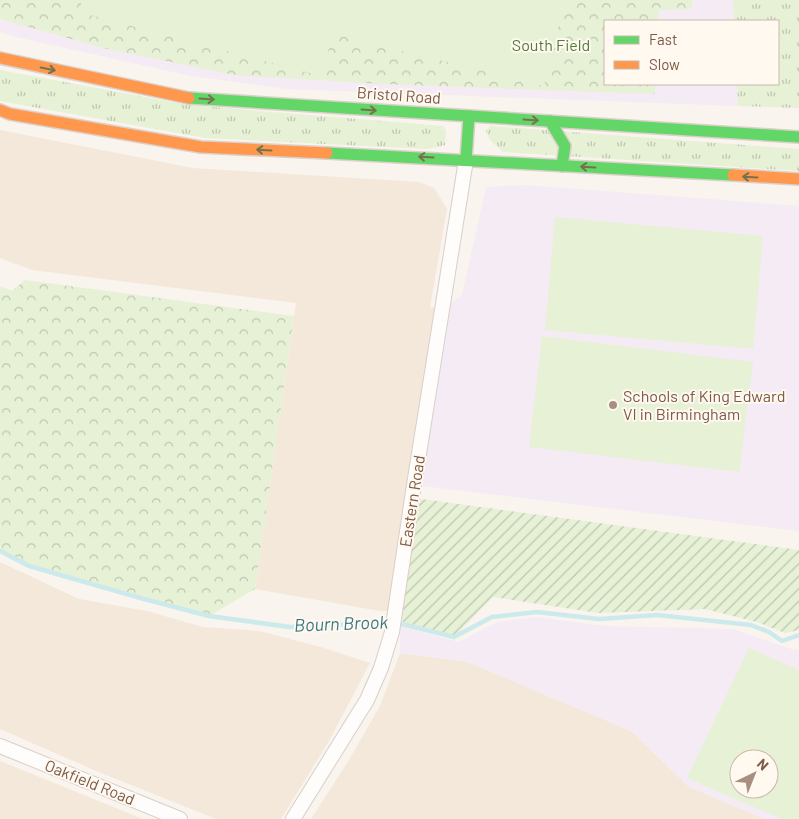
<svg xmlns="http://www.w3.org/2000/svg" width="799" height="819" font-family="Barlow,sans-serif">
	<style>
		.residential { fill: #f4e8db }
		.education { fill: #f5ebf5; fill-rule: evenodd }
		.grass { fill: url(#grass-tufts) }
		.park { fill: url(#park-crowns) }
		.garden { fill: url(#garden-furrows) }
		.pitch { fill: #e6f1d6; fill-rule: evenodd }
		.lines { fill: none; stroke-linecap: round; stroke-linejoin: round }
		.stream { stroke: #cceaeb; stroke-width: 4.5 }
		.street-casing { stroke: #d8cfc9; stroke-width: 16 }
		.fast-casing { stroke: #dbd0ca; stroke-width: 14 }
		.slow-casing { stroke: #dbd0ca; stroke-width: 14 }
		.street { stroke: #fefdfc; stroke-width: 14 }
		.fast { stroke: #63d668; stroke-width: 11 }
		.slow { stroke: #ff974d; stroke-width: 11 }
		.oneway { stroke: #77724e }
		.poi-dot { fill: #a88f82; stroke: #fff9f0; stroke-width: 2 }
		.labels { text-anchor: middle; stroke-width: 4; stroke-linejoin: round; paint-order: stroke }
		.park-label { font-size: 16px; fill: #517c3c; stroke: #fff9f0 }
		.street-label { font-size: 16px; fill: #7c5948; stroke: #fff9f0 }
		.poi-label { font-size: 16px; fill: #7c5948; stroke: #fff9f0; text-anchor: start }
		.water-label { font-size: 18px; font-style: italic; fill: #3a7882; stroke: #fff9f0 }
	</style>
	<defs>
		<pattern id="grass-tufts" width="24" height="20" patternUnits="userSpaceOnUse" patternTransform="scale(1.25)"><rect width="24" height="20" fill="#e6f1d6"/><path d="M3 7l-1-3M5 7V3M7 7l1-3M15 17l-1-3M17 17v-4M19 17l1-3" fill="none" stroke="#bfc6b0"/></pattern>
		<pattern id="park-crowns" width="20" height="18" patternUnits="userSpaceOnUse" patternTransform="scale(1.25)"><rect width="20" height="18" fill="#e6f1d6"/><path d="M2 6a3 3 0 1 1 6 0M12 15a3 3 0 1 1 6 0" fill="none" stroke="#bfc6b0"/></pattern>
		<pattern id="garden-furrows" width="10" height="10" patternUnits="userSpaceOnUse" patternTransform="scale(1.25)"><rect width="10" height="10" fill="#e6f1d6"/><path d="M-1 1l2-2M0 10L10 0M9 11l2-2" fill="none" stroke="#bfc6b0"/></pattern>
	</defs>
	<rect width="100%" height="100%" fill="#f9f4ed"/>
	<!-- residential -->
	<g class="residential">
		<path d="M0 130 193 168 419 182 434 188 447 209 430 307 443 309 396 611H380L255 589 296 303 32 270 0 258Z"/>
		<path d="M0 562 79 599 147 611 203 627 259 631 321 647 370 663 329 741 281 819H216L94 770 0 729Z"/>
		<path d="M400 653 468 662 631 731 689 787 765 819H311L349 760 380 706Z"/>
		<path d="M0 761 143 819H0Z"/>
	</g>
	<!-- education -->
	<g class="education">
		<path d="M0 0H733L734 21H605V84H737L738 106 288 89 191 76 16 37 0 32Z"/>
		<path d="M525 185 799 206V531L414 485 443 309 462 295 486 187Z"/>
		<path d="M537 617 605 626 733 629 791 649 799 650V819H765L689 787 631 731 468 662 400 653V626L459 642 497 622ZM739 759H769V789H739Z"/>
	</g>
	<!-- grass -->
	<g class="grass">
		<path d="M733 0H799V108L738 106 737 84H778V21H734Z"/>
		<path d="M0 70 188 105 443 126 446 131 445 145 428 149 205 138 0 101Z"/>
		<path d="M490 126 799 149V171L503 152 490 140 486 131Z"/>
	</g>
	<!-- park -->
	<g class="park">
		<path d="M0 0H692V9L659 10 658 21H605V84H655V94L381 84 234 75 103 48 0 19Z"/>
		<path d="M25 280 294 316 255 589 209 616 29 566 0 551V286L12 291Z"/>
	</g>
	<!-- garden -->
	<path class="garden" d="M414 498 799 550V630L785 633 757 622 705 609 598 613 493 597 454 637 403 622 401 616Z"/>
	<!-- pitch -->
	<g class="pitch">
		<path d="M82 0H565L544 86 333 34 321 76 79 12Z"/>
		<path d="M555 217 763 236 753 349 545 330Z"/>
		<path d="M542 336 753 362 739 472 529 447Z"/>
		<path d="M749 648 799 670V819H782L687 778ZM739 759H769V789H739Z"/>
	</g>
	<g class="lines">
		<!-- stream -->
		<path class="stream" d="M0 551 29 566 144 599 209 616 290 627 394 622 454 637 492 617 537 612 599 619 657 615 751 625 769 632 782 641 799 635"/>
		<!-- street casing -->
		<g class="street-casing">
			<g id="street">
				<path d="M0 746 180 819"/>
				<path d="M293 819 367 700 381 668 392 632 414 485 466 160"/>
			</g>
		</g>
		<!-- fast casing -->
		<g class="fast-casing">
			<g id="fast">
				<path d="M189 98 799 137"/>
				<path d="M550 121 565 146 562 166"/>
				<path d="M327 153 733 175"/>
				<path d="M466 160 469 116"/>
			</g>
		</g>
		<!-- slow casing -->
		<g class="slow-casing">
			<g id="slow">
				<path d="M0 58 189 98"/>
				<path d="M0 110 10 114 201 147 327 153"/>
				<path d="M733 175 799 179"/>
			</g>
		</g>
		<!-- street -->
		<use href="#street" class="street"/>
		<!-- fast -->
		<use href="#fast" class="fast"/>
		<!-- slow -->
		<use href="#slow" class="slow"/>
	</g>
	<!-- one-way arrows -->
	<defs><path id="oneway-shaft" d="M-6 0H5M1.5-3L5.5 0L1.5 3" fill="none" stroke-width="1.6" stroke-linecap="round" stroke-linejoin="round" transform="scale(1.25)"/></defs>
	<g class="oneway">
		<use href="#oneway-shaft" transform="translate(48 69) rotate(12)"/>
		<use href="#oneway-shaft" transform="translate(207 99) rotate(4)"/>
		<use href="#oneway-shaft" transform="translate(369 110) rotate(4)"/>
		<use href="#oneway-shaft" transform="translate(531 120) rotate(4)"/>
		<use href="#oneway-shaft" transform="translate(264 150) rotate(-177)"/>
		<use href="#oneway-shaft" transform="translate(426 157) rotate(-177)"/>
		<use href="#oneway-shaft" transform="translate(588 167) rotate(-177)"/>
		<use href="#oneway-shaft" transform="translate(750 177) rotate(-177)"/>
	</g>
	<!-- markers -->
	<circle class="poi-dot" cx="613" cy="405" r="5"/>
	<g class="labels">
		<!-- park labels -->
		<g class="park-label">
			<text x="551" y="51">South Field</text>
		</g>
		<!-- street labels -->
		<g class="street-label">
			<text transform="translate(399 95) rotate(4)" y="6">Bristol Road</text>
			<text transform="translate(412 501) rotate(-81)" y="6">Eastern Road</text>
			<text transform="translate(90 782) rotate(22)" y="6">Oakfield Road</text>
		</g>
		<!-- poi labels -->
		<g class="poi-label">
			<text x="623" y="402">Schools of King Edward<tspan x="623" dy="18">VI in Birmingham</tspan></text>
		</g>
		<!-- water labels -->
		<g class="water-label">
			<text transform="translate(341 624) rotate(-2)" y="6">Bourn Brook</text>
		</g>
	</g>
	<!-- legend -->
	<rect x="604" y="20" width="175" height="65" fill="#fff9f0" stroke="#cbb9ad"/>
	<rect x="614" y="36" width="25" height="8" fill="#63d668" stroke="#cbb9ad"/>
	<text x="649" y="45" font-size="15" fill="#7c5948">Fast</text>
	<rect x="614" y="61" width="25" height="8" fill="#ff974d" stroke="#cbb9ad"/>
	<text x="649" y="70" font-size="15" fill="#7c5948">Slow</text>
	<!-- north arrow -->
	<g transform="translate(754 774) rotate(43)"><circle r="24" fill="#fff9f0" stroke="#cbb9ad"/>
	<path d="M0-4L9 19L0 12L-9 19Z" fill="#a88f82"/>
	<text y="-8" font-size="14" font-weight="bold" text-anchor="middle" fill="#7c5948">N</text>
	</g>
</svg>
